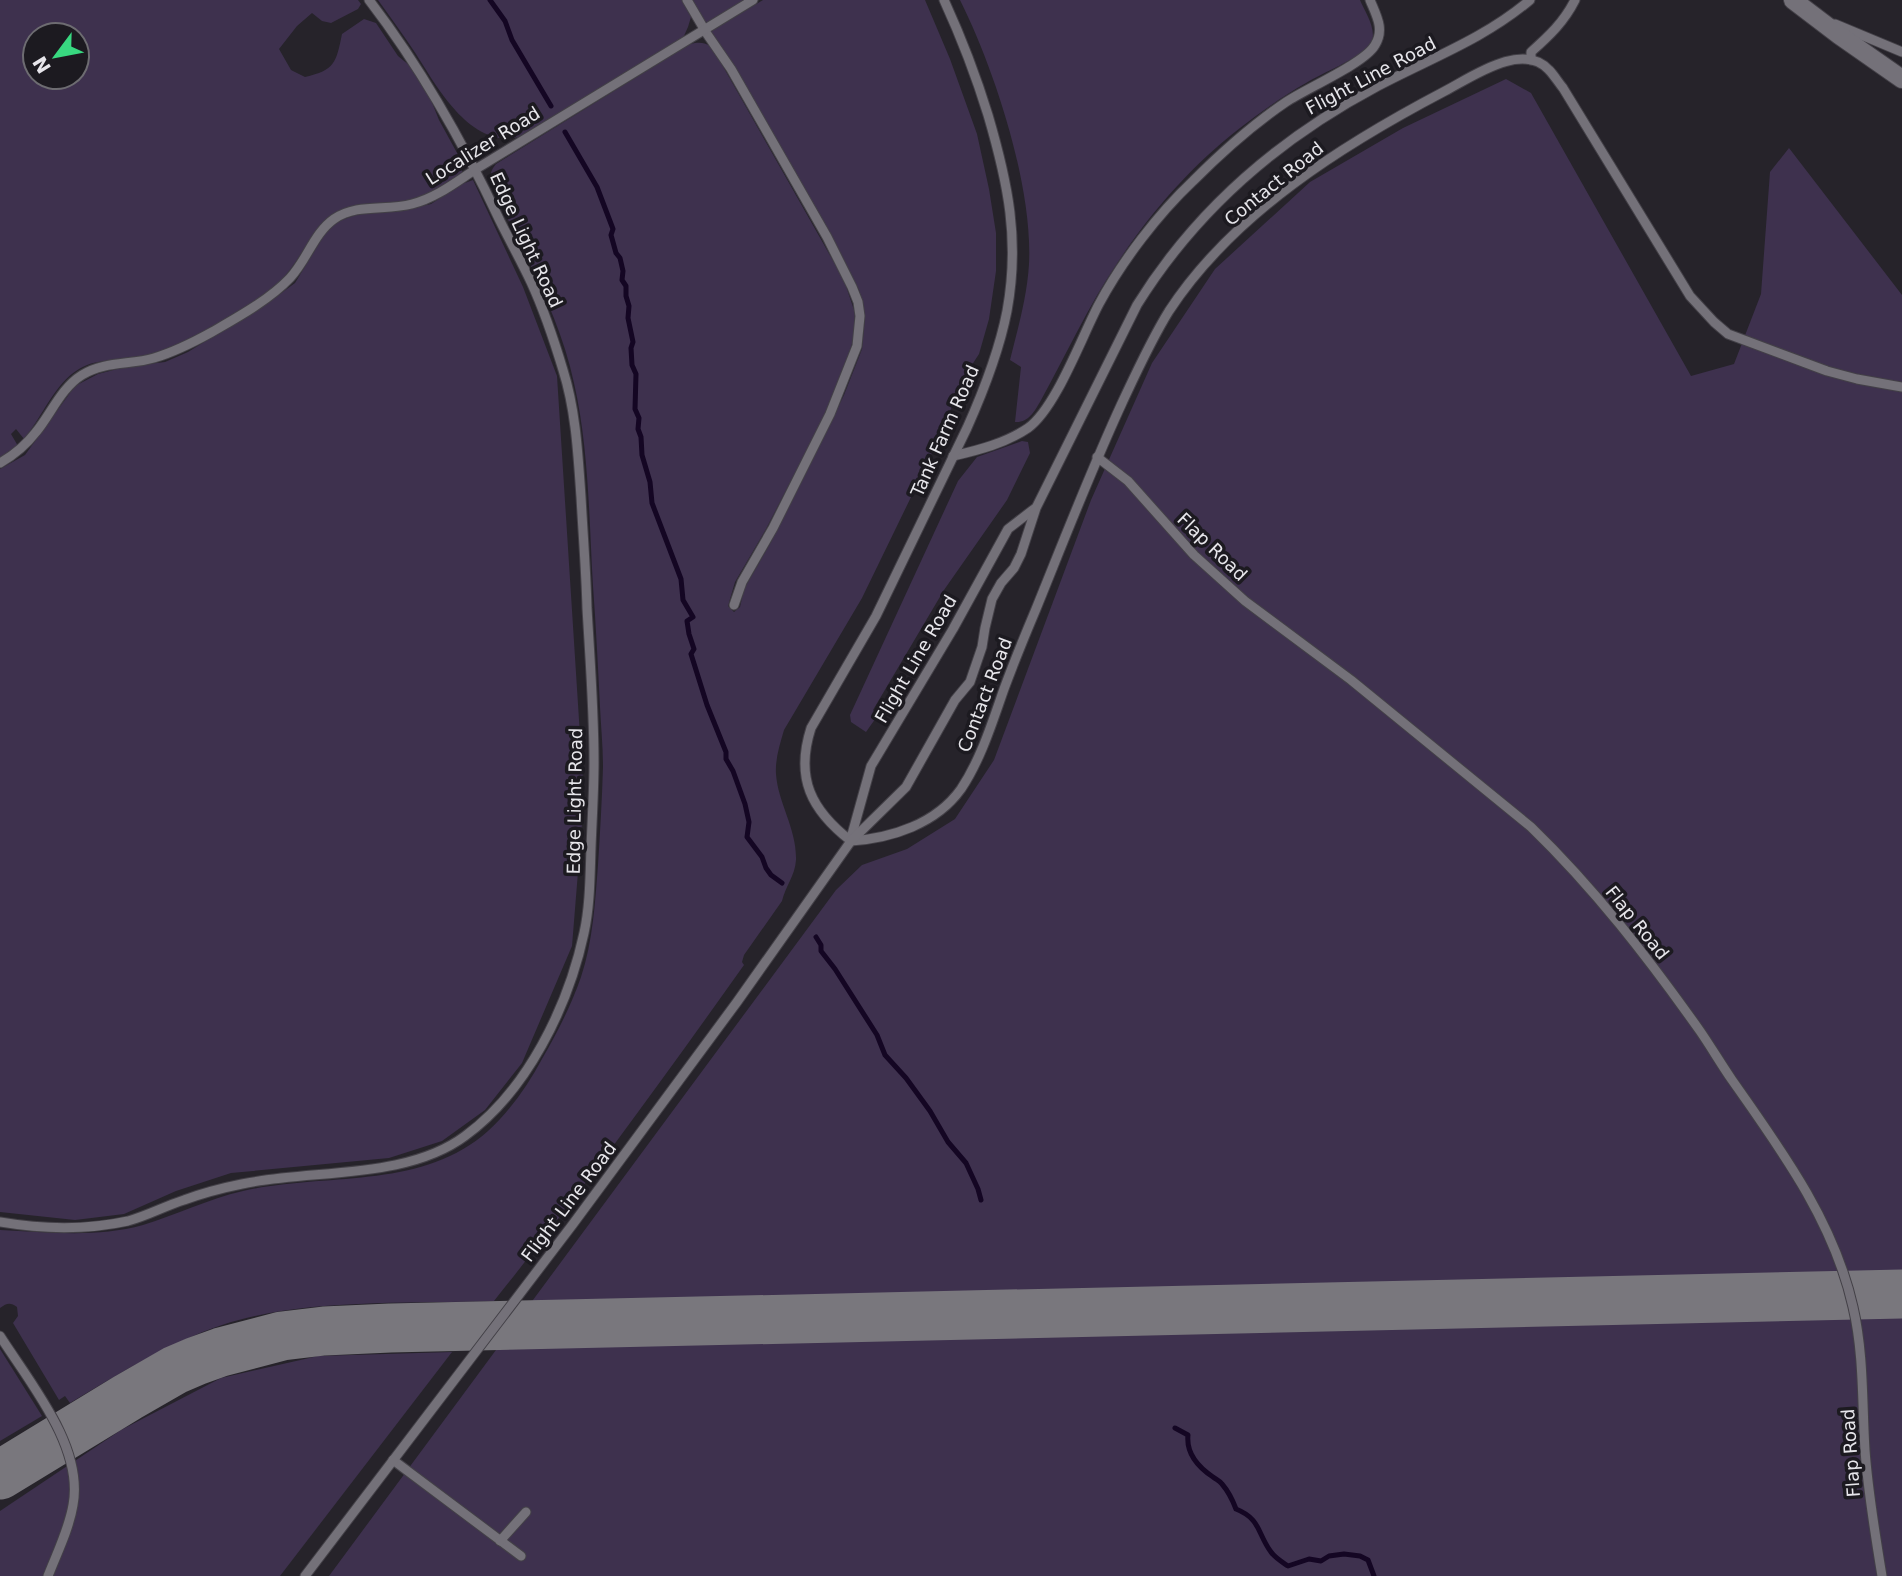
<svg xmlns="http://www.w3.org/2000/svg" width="1902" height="1576" font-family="'DejaVu Sans',sans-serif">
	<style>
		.green { fill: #3e314e; fill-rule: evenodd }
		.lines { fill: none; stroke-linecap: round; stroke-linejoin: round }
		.stream { stroke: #140623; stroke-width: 5 }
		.taxiway { stroke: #79777d; stroke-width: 49 }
		.service-casing { stroke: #434047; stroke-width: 11 }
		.minor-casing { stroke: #434047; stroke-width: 20 }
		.service { stroke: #747179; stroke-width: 9 }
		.minor { stroke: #747179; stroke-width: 18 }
		.labels { text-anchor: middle; stroke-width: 7; stroke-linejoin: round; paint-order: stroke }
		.street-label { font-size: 18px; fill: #e7e6eb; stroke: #1c1a20 }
	</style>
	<rect width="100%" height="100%" fill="#26232a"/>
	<!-- green -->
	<g class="green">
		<path d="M0 0H358L361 4 358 9 331 23 322 21 312 13 297 26 279 49 291 70 305 77C335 70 336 63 342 34L364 19 376 23 398 56 421 75 439 120 462 162V172C446 185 427 198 407 203 384 209 360 202 338 212 314 223 299 265 277 284 262 297 245 307 228 317 199 335 176 350 142 358 121 362 99 357 79 369 54 384 43 416 24 439L16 429 11 434 18 446 0 458ZM35 35H77V77H35Z"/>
		<path d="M378 0H682L691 17 688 27 683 38 519 137C471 149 437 87 416 54 404 36 391 18 378 0Z"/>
		<path d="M693 0H746L705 24Z"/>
		<path d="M763 0H925L950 59 977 134 989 189 996 233V271L989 319 979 354 966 374 929 460 862 598 784 730C780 744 775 759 776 774 778 803 797 829 796 860 795 876 785 887 782 901L744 955 742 962 744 965C663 1079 581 1192 494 1301 407 1304 304 1298 222 1325 168 1343 119 1374 70 1403L65 1396 59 1400 13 1323 18 1316 17 1307C10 1302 7 1303 0 1308V1230C48 1232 96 1238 143 1225 176 1215 208 1199 243 1191 325 1172 421 1191 488 1131 510 1111 528 1085 542 1059 557 1033 571 1006 581 977 593 941 595 903 598 865 600 833 602 800 603 767 603 747 601 727 600 707 598 667 596 627 593 586 589 519 589 449 574 383 559 312 520 247 490 182 490 174 491 170 496 164L690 44C699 42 704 42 712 47L844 280 855 313 853 340 844 372 825 415 766 529 735 582 728 606 734 612 740 607 744 589 771 542 844 395 862 349 865 316 859 290 833 239 710 32Z"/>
		<path d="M960 0H1360C1365 12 1379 32 1370 45 1362 57 1320 74 1306 83 1283 96 1261 112 1240 128 1192 165 1151 212 1118 262 1088 306 1066 355 1040 402 1034 412 1028 423 1015 422L1021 367 1010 360C1018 328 1027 297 1029 264 1033 187 995 70 960 0Z"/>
		<path d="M1506 79 1531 93 1691 376 1734 364 1761 294 1770 172 1789 148 1902 295V1576H329L836 890 862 865 907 849 955 819 994 760 1091 500 1152 363 1215 269 1310 182 1403 128Z"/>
		<path d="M473 180 523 287 557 376 584 798 572 946 522 1063 485 1110 442 1141 389 1158 231 1173 176 1191 124 1214 75 1220 0 1212V469L25 455 75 386 98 374 125 367 165 362 188 352 276 297 295 283 326 232 339 221 359 214 409 209 431 204 462 184Z"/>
		<path d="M1022 441 1028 442 1030 453 1007 500 944 590 873 710 878 715 866 732 851 722 850 715 958 481 977 457Z"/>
		<path d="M0 1349 42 1416 0 1441Z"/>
		<path d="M452 1352 280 1576H0V1511L121 1430 221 1378 318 1356Z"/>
	</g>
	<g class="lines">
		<!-- stream -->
		<g class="stream">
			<path d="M490 0 505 21 512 40 551 106"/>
			<path d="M565 132 597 187 613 229 611 235 616 253 620 258 623 271 622 280 626 286V296L629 306 628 318 633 342 631 348 632 365 636 374 635 409 639 418 638 429 641 437 642 455 650 482 652 503 681 579 683 600 693 617 687 621 689 634 694 649 691 654 707 705 726 752V759L733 771 745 804 749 822 747 837 762 857 766 868 771 875 782 883"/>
			<path d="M816 937 821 945V951L835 969 877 1035 885 1055 906 1078 930 1111 948 1142 966 1163 978 1189 981 1200"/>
			<path d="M1175 1428 1188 1435C1186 1454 1198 1467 1213 1477 1217 1480 1219 1480 1222 1484 1228 1491 1233 1501 1236 1509 1261 1519 1257 1533 1271 1552 1275 1558 1282 1562 1288 1566L1309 1559 1321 1561 1329 1556 1344 1554 1360 1556 1368 1560 1374 1576"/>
		</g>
		<!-- taxiway -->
		<path class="taxiway" d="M0 1475 128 1397 175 1370 196 1361 221 1352 282 1336 324 1331 390 1328 1902 1294"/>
		<!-- service casing -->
		<g class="service-casing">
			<g id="service">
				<path d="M687 0 707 34 731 69 827 237 852 287 858 302 860 316 857 346 830 414 773 528 742 582 734 605"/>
				<path d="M1835 24 1902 52"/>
				<path d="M1531 60V52C1549 36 1564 22 1575 0"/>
				<path d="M953 456C979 450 1006 443 1028 428 1056 408 1082 336 1099 304 1122 261 1158 214 1193 181 1222 152 1252 125 1286 102 1307 88 1365 63 1375 45 1385 29 1376 15 1370 0"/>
				<path d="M1097 457 1128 481 1194 555 1245 601 1351 680 1531 827C1595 889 1649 959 1700 1031 1711 1047 1721 1064 1732 1080 1782 1151 1834 1222 1853 1307 1864 1354 1862 1403 1865 1450 1868 1492 1875 1534 1882 1576"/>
				<path d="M0 463C14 455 26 445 36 432 51 414 61 388 82 375 104 361 131 365 154 358 174 352 194 342 212 332 238 317 269 300 290 278 307 260 314 233 334 219 357 203 386 211 412 204 436 198 456 182 476 169L753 0"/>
				<path d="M851 838 871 766 953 629 1008 529 1034 509"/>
				<path d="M851 841C892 838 936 824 961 789 981 759 992 723 1004 689 1014 662 1025 635 1036 609 1064 540 1091 470 1122 403 1137 371 1151 340 1169 311 1233 213 1344 144 1445 91 1472 77 1522 41 1549 70 1554 75 1558 82 1563 88L1690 296 1714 322 1728 334 1827 371 1857 379 1902 387"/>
				<path d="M851 841C811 810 795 778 811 728L876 616 967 428C984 390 999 352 1007 311 1020 240 1008 183 988 115 976 76 961 37 944 0"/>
				<path d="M0 1222C41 1229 87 1230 128 1221 147 1216 165 1206 184 1200 203 1193 222 1188 242 1184 312 1169 406 1180 465 1136 527 1091 568 1007 584 933 590 906 590 876 591 848 592 820 594 791 594 762 594 711 590 660 587 608 586 571 583 534 581 497 578 455 576 411 563 370 554 340 544 310 531 282 521 261 510 241 500 221 463 142 422 69 369 0"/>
				<path d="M0 1336C30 1383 84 1447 73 1505 69 1529 57 1553 48 1576"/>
				<path d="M393 1460 521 1556"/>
				<path d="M500 1541 526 1512"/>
				<path d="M305 1576 573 1224 737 1002 851 841 906 787 955 700 970 682 982 647 985 628 992 599 1001 583 1014 568 1021 554 1036 508 1137 305C1196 210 1280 138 1378 86 1431 58 1484 39 1530 0"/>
			</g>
		</g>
		<!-- minor casing -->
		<g class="minor-casing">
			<path id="minor" d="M1793 0 1839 35 1902 79"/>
		</g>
		<!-- service -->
		<use href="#service" class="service"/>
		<!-- minor -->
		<use href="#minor" class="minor"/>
	</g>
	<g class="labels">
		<!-- street labels -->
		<g class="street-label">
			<text transform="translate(1371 76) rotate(-28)" y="6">Flight Line Road</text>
			<text transform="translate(483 146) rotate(-32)" y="6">Localizer Road</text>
			<text transform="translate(1274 184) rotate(-39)" y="6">Contact Road</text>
			<text transform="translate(526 240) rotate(65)" y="6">Edge Light Road</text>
			<text transform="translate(945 431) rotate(-66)" y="6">Tank Farm Road</text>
			<text transform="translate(1212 547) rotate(44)" y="6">Flap Road</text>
			<text transform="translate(916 659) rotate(-60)" y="6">Flight Line Road</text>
			<text transform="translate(985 695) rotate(-69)" y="6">Contact Road</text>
			<text transform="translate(575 801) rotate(-89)" y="6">Edge Light Road</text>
			<text transform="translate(1637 923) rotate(51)" y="6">Flap Road</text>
			<text transform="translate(569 1202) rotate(-53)" y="6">Flight Line Road</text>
			<text transform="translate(1851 1453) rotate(-94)" y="6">Flap Road</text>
		</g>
	</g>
	<!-- north arrow -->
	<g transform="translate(56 56) rotate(238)"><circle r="33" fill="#1c1a20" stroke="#6d6c71" stroke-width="2"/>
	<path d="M0-5L12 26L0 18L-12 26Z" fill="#38d880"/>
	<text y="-10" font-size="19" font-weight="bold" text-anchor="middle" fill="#e7e6eb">N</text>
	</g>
</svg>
